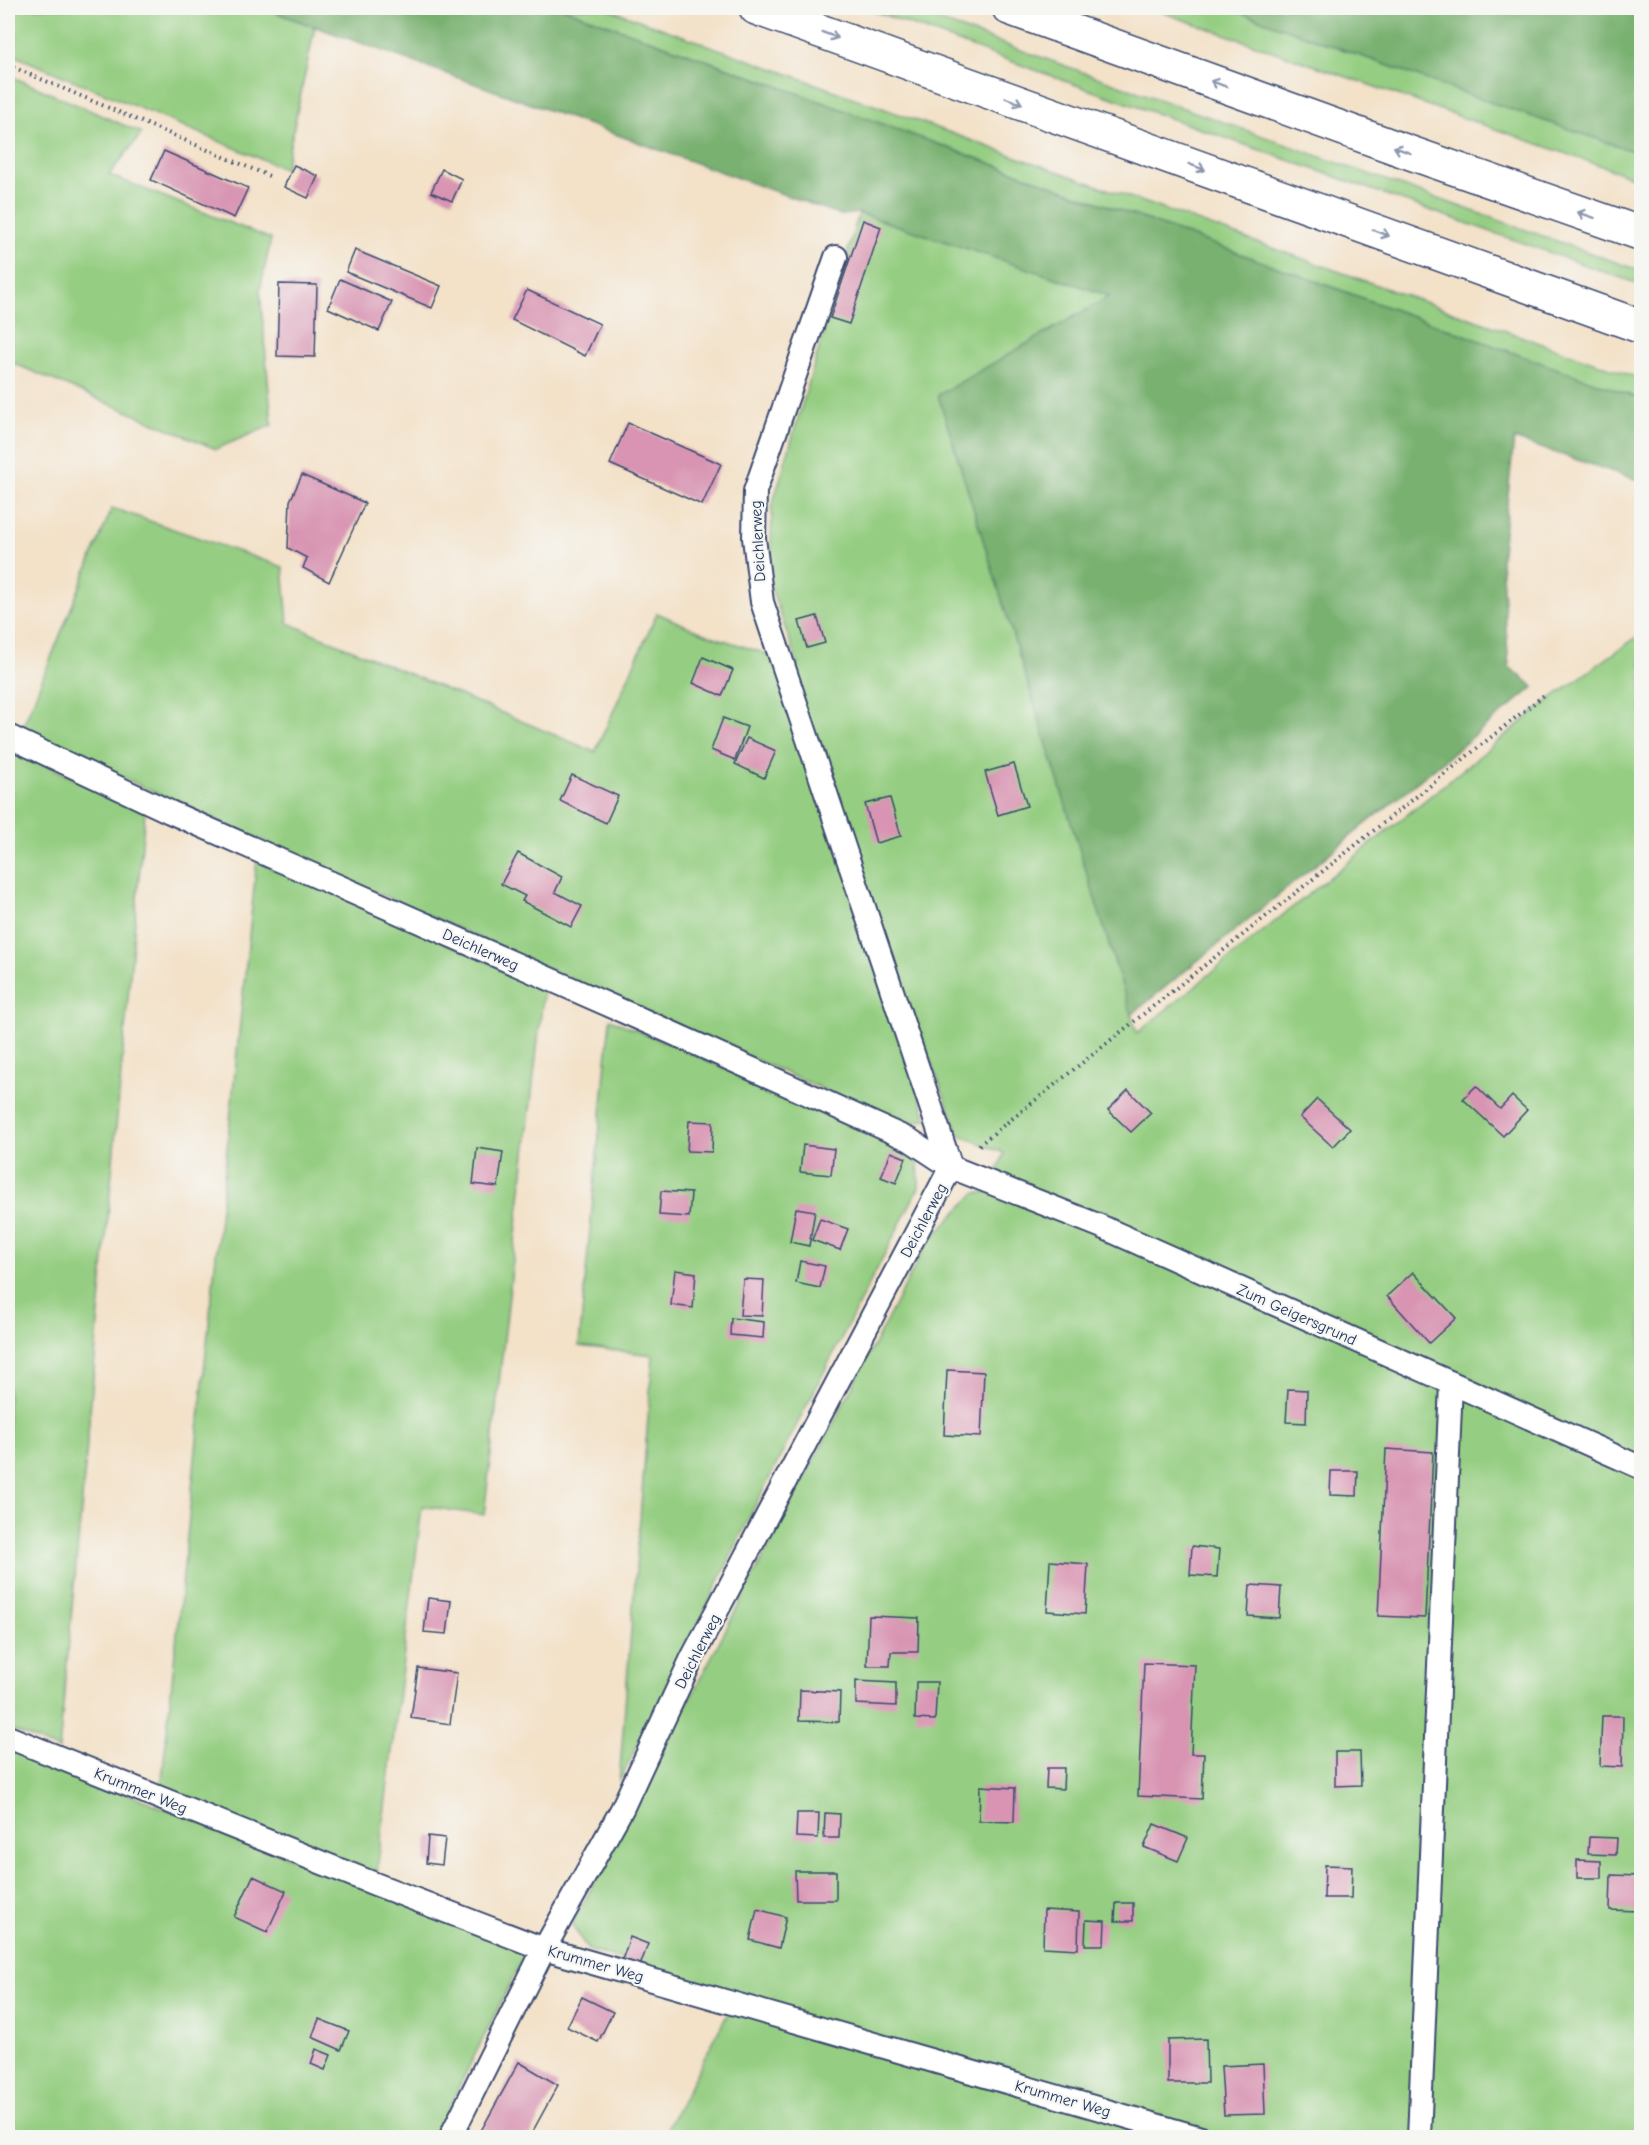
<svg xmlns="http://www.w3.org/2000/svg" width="1649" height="2145" font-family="'Comic Neue',sans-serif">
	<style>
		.green { fill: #95ce82; stroke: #587e70; stroke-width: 1.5 }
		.forest { fill: #78b170; stroke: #4a7067; stroke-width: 1.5 }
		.building { fill: #d894b2 }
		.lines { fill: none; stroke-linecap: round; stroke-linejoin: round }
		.service-casing { stroke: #3b4a6e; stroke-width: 26 }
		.motorway-casing { stroke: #3b4a6e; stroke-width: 36 }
		.path { stroke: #3b4a6e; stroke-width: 4; stroke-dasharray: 1.5 4.5; stroke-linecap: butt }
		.service { stroke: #fff; stroke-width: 22 }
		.motorway { stroke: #fff; stroke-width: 33 }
		.oneway { stroke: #8d97ae }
		.labels { text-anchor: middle; stroke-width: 4.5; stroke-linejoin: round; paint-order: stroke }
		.street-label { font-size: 16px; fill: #1b2f5e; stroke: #f6f6f2 }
	</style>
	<rect width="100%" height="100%" fill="#f6f6f2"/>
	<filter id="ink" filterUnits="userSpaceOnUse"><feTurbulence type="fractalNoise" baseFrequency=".0167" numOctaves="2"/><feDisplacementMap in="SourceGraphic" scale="12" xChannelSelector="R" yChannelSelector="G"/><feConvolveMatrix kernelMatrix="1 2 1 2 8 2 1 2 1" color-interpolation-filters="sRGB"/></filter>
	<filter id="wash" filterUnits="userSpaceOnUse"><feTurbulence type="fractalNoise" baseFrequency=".008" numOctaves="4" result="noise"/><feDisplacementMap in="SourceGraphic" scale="24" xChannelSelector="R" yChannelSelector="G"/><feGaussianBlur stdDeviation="1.35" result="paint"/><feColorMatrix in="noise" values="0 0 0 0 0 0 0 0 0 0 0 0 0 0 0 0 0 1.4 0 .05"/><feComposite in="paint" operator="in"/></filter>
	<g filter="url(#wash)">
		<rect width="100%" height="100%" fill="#f3e1c8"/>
		<!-- green -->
		<g class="green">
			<path d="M8 8H263L315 27 285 169 8 53Z"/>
			<path d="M562 8H606L1017 157 1641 379V399Z"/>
			<path d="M865 8H903L1641 271V285L1079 86Z"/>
			<path d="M1150 8H1228L1478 98 1641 154V180Z"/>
			<path d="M8 75 142 133 109 175 271 239 260 290 272 425 216 449 8 361Z"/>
			<path d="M859 213 1111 296 939 395 1137 1033 1549 700 1641 634V2137H663L738 1994 588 1950 572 1925 927 1243 975 1193 990 1192 1004 1153 959 1135 909 1003 887 992 927 1119 906 1125C609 997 315 866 21 731L112 508 283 567 288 623 595 752 657 613 705 634 798 664 770 585 772 506Z"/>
			<path d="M8 747 145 812 59 1750 8 1728Z"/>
			<path d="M257 858 544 987 484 1515 422 1506 376 1880 161 1789Z"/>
			<path d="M610 1019 684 1050 918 1156 919 1187 753 1510 683 1656 619 1782 653 1355 579 1346Z"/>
			<path d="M8 1747 527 1950 434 2137H8Z"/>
		</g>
		<!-- forest -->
		<g class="forest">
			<path d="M263 8H562L1641 399V481L1514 439 1501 561 1509 667 1534 687 1131 1015 938 395 1110 296 859 213 841 215Z"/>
			<path d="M1228 8H1641V154L1478 98Z"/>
		</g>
		<g id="blocks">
			<!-- building -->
			<g class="building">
				<path d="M164 151 248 188 234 218 151 180Z"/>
				<path d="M294 165 318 176 308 198 284 187Z"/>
				<path d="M442 169 462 179 452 201 431 192Z"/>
				<path d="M863 220 881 227 849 324 830 318Z"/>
				<path d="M355 250 441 286 432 308 346 272Z"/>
				<path d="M340 279 392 302 379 331 328 308Z"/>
				<path d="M279 284 317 285 315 357 277 356Z"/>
				<path d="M527 290 600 324 585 356 512 320Z"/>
				<path d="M628 423 721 464 702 505 610 464Z"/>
				<path d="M302 475 365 503 329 582 303 568 307 558 288 548 290 501Z"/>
				<path d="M817 616 825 643 807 648 799 621Z"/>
				<path d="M703 657 733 670 722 696 693 683Z"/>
				<path d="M723 718 747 727 735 760 711 750Z"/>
				<path d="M747 738 776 751 764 778 735 764Z"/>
				<path d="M1014 764 1027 806 998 815 985 772Z"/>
				<path d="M572 775 618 796 606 823 560 801Z"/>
				<path d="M890 798 901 836 876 843 865 804Z"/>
				<path d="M518 853 562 877 555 892 582 906 571 927 522 901 525 896 501 884Z"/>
				<path d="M1476 1086 1500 1109 1512 1096 1527 1110 1503 1136 1463 1099Z"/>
				<path d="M1128 1090 1151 1113 1131 1132 1108 1110Z"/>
				<path d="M1317 1099 1350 1129 1333 1147 1300 1117Z"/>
				<path d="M689 1121 713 1122 712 1152 687 1151Z"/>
				<path d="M803 1145 834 1149 831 1175 800 1172Z"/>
				<path d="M477 1148 503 1152 498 1187 473 1184Z"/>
				<path d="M891 1152 906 1158 896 1183 881 1177Z"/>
				<path d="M661 1191 691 1193 689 1217 659 1215Z"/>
				<path d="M796 1208 815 1211 809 1246 790 1242Z"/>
				<path d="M820 1219 848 1229 840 1250 812 1240Z"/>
				<path d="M800 1261 825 1266 820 1288 796 1283Z"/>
				<path d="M675 1270 696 1273 693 1308 671 1305Z"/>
				<path d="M1413 1272 1456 1318 1429 1343 1387 1296Z"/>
				<path d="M743 1279 764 1280 762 1316 740 1315Z"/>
				<path d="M731 1318 764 1322 763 1338 730 1335Z"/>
				<path d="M947 1370 984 1372 981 1437 944 1435Z"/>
				<path d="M1288 1389 1307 1390 1306 1423 1286 1422Z"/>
				<path d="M1386 1449 1433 1452 1425 1618 1378 1616Z"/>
				<path d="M1331 1471H1358L1357 1496 1330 1495Z"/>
				<path d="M1192 1546 1219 1549 1217 1577 1190 1575Z"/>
				<path d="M1050 1561 1088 1564 1085 1614 1047 1611Z"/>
				<path d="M1250 1585 1281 1587 1279 1618 1248 1616Z"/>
				<path d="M428 1598 451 1601 447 1634 424 1632Z"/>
				<path d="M869 1616 919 1618 918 1652H891L890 1666H867Z"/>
				<path d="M1144 1663 1195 1665 1191 1754H1204L1202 1799 1138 1796Z"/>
				<path d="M418 1668 457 1673 450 1724 411 1718Z"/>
				<path d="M856 1681 896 1683V1706L856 1704Z"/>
				<path d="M916 1682H937L935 1720 915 1719Z"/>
				<path d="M800 1690 840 1692 839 1722 799 1721Z"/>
				<path d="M1602 1716H1623L1622 1767 1600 1766Z"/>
				<path d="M1335 1752H1360L1361 1785 1335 1786Z"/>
				<path d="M1047 1768H1064L1063 1789 1046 1788Z"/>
				<path d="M980 1786 1015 1788 1014 1822 979 1821Z"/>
				<path d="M797 1813H819L818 1838 796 1837Z"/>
				<path d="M825 1813 840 1814 839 1838H824Z"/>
				<path d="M1154 1824 1188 1838 1178 1861 1144 1847Z"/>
				<path d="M428 1836 445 1838 442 1865 426 1863Z"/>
				<path d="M1589 1837 1617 1838 1616 1855 1588 1854Z"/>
				<path d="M1577 1860 1601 1861V1878H1577Z"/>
				<path d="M1325 1865 1352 1866 1351 1898H1324Z"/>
				<path d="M795 1871H836V1900H796Z"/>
				<path d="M1611 1875 1639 1876 1638 1911 1610 1910Z"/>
				<path d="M253 1876 286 1891 267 1932 234 1917Z"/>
				<path d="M1116 1903H1133V1921H1115Z"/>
				<path d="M757 1909 786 1917 779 1948 750 1940Z"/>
				<path d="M1044 1910 1079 1912 1078 1949 1043 1947Z"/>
				<path d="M1086 1920 1105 1921 1104 1945H1085Z"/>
				<path d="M630 1937 648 1944 640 1966 622 1960Z"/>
				<path d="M582 1997 613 2012 598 2042 567 2027Z"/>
				<path d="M319 2019 349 2031 341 2050 312 2037Z"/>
				<path d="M1206 2039 1207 2083H1168V2040Z"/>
				<path d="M316 2049 331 2055 325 2070 311 2064Z"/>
				<path d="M519 2062 558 2085 529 2138H477Z"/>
				<path d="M1263 2064 1265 2114 1224 2115 1221 2066Z"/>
			</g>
		</g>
	</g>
	<g filter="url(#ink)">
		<use href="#blocks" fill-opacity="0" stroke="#3b4a6e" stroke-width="1.5"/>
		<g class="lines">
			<!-- service casing -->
			<g class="service-casing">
				<g id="service">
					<path d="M8 736 170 812 670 1032 910 1140 951 1167 1100 1226 1642 1468"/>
					<path d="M8 1737 375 1884 544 1949 1201 2138"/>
					<path d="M450 2138 544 1949 622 1809 692 1658 951 1167 762 602 754 538 755 491 836 257"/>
					<path d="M1419 2138 1451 1383"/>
				</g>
			</g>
			<!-- motorway casing -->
			<g class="motorway-casing">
				<g id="motorway">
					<path d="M756 8 1642 327"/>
					<path d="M1009 8 1405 151 1642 234"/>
				</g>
			</g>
			<!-- path -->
			<g class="path">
				<path d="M8 65 269 176"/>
				<path d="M979 1145 1544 695"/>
			</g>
			<!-- service -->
			<use href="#service" class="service"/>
			<!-- motorway -->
			<use href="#motorway" class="motorway"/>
		</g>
		<!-- one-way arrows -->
		<defs><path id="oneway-shaft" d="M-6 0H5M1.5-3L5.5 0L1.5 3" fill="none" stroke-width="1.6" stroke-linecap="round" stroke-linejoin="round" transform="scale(1.5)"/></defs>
		<g class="oneway">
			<use href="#oneway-shaft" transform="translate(830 35) rotate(20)"/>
			<use href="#oneway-shaft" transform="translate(1219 84) rotate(-160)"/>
			<use href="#oneway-shaft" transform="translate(1014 101) rotate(20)"/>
			<use href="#oneway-shaft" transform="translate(1402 150) rotate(-160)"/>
			<use href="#oneway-shaft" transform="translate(1197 167) rotate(20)"/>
			<use href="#oneway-shaft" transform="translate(1586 215) rotate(-161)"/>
			<use href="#oneway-shaft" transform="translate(1381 233) rotate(20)"/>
		</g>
	</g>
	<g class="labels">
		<!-- street labels -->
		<g class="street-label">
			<text transform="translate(757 541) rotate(-93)" y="6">Deichlerweg</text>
			<text transform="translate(481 949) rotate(24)" y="6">Deichlerweg</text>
			<text transform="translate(923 1220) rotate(-62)" y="6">Deichlerweg</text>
			<text transform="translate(1297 1314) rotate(24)" y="6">Zum Geigersgrund</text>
			<text transform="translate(697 1651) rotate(-63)" y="6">Deichlerweg</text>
			<text transform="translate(141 1790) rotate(22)" y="6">Krummer Weg</text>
			<text transform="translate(596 1963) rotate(16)" y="6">Krummer Weg</text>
			<text transform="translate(1063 2098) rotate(16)" y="6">Krummer Weg</text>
		</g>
	</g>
	<!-- margin -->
	<rect width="1649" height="2145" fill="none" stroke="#f6f6f2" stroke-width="30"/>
</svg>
